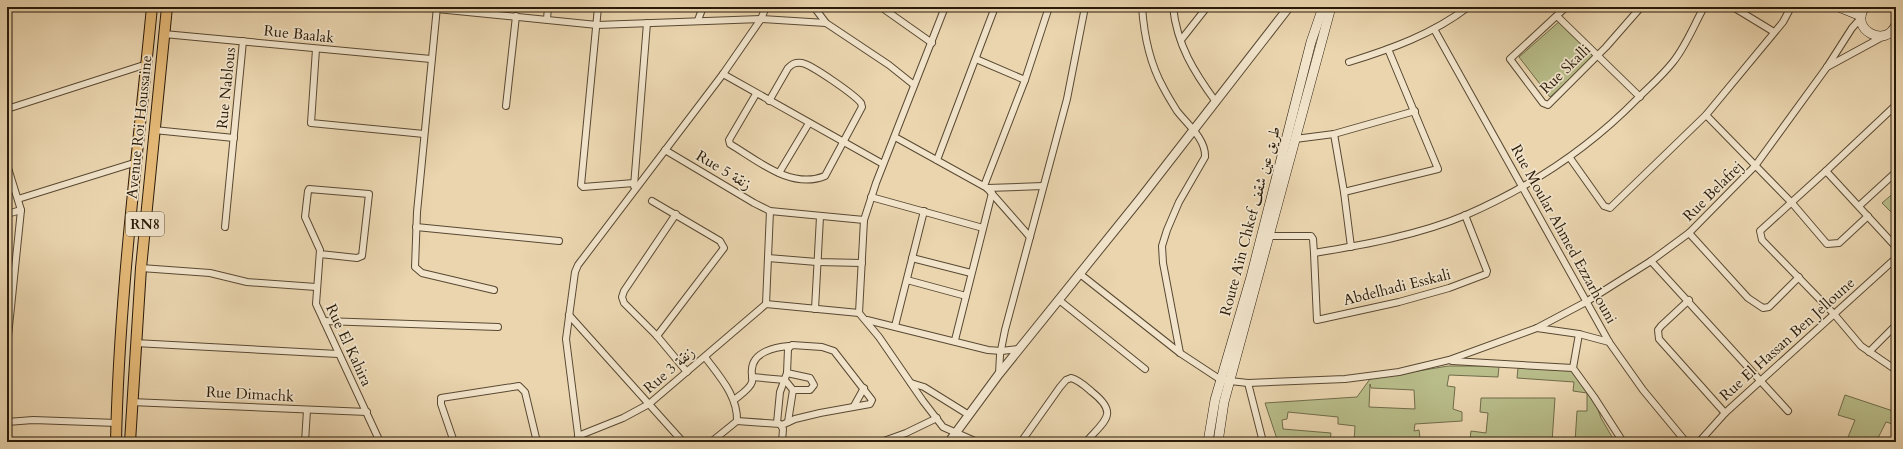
<svg xmlns="http://www.w3.org/2000/svg" width="1903" height="449" font-family="Cardo,Amiri,serif">
	<style>
		.green { fill: #b8bd8a; stroke: #706c4a; fill-rule: evenodd }
		.lines { fill: none; stroke-linecap: round; stroke-linejoin: round }
		.minor-casing { stroke: #594932; stroke-width: 8 }
		.tertiary-casing { stroke: #594932; stroke-width: 10 }
		.secondary-casing { stroke: #291a09; stroke-width: 10 }
		.primary-casing { stroke: #291a09; stroke-width: 12 }
		.minor { stroke: #f1e4cb; stroke-width: 6 }
		.tertiary { stroke: #f1e4cb; stroke-width: 8 }
		.secondary { stroke: #f1e4cb; stroke-width: 9 }
		.primary { stroke: #e5ba78; stroke-width: 10 }
		.labels { text-anchor: middle; stroke-width: 3.5; stroke-linejoin: round; paint-order: stroke }
		.shield { fill: #f1e4cb; stroke: #655743; stroke-width: 1 }
		.shield-label { font-size: 14px; font-weight: bold; fill: #291a09 }
		.street-label { font-size: 15px; fill: #291a09; stroke: #f1e4cb }
	</style>
	<rect width="100%" height="100%" fill="#ead5af"/>
	<filter id="stains"><feTurbulence type="fractalNoise" baseFrequency=".005" numOctaves="4"/><feColorMatrix values="0 0 0 0 .2 0 0 0 0 .09 0 0 0 0 .02 0 0 0 .5 -.17"/></filter>
	<radialGradient id="worn" r=".72"><stop offset=".6" stop-color="#630" stop-opacity="0"/><stop offset="1" stop-color="#630" stop-opacity=".3"/></radialGradient>
	<!-- green -->
	<g class="green">
		<path d="M1561 20 1595 56 1550 97 1519 57Z"/>
		<path d="M1896 191V209L1892 213 1882 203Z"/>
		<path d="M1448 366H1499L1498 377 1449 375 1447 386 1455 387 1453 409 1462 412V421L1415 424 1414 431 1419 430 1420 438 1470 440 1471 431 1486 433 1488 413 1480 412 1481 398H1555L1552 442H1354L1355 426 1338 424V417L1288 412 1287 419 1282 420 1283 429 1331 433 1330 442H1278L1265 403 1357 397 1370 379ZM1370 384 1371 388 1414 390 1415 409 1369 407Z"/>
		<path d="M1518 368 1575 371 1592 393 1601 418 1615 442H1575L1577 411H1587V393L1573 391 1574 382 1517 378Z"/>
		<path d="M1845 395 1896 412V425L1886 422 1876 442H1846L1855 420 1838 415Z"/>
	</g>
	<g class="lines">
		<!-- minor casing -->
		<g class="minor-casing">
			<g id="minor">
				<path d="M437 7 417 212 415 267 422 273 494 290"/>
				<path d="M598 7 581 185 583 187 634 183"/>
				<path d="M814 7 826 23"/>
				<path d="M881 7 932 43"/>
				<path d="M1142 7C1144 35 1149 62 1163 87 1167 95 1172 103 1177 111 1187 124 1206 139 1205 157L1179 202 1167 230 1162 246 1163 263 1180 353"/>
				<path d="M1173 7C1177 45 1194 72 1216 102"/>
				<path d="M1566 7 1510 59 1543 103 1548 105 1606 47 1641 7"/>
				<path d="M1733 7 1774 32"/>
				<path d="M437 9 597 25 761 19 826 23 889 65 914 85"/>
				<path d="M1557 16 1640 97"/>
				<path d="M547 19 548 7"/>
				<path d="M698 20 703 7"/>
				<path d="M1434 29 1609 342 1643 390 1686 442"/>
				<path d="M164 34 431 59"/>
				<path d="M1181 40 1207 7"/>
				<path d="M316 49 311 123 424 134"/>
				<path d="M976 59 1025 80"/>
				<path d="M1349 62C1391 49 1433 34 1468 7"/>
				<path d="M1827 67 1884 36"/>
				<path d="M723 74 883 164"/>
				<path d="M756 94 729 140 730 144C757 160 791 190 825 176L862 107 861 103C855 95 812 65 802 63 795 62 792 64 788 68L769 101"/>
				<path d="M1896 105 1826 171 1760 231 1762 240 1834 314 1861 346 1896 370"/>
				<path d="M506 106 516 16"/>
				<path d="M7 109 147 64"/>
				<path d="M1706 115 1792 203 1827 244 1839 243 1868 216"/>
				<path d="M154 130 234 138"/>
				<path d="M1334 134 1344 192 1351 247"/>
				<path d="M895 137 987 188 1030 237"/>
				<path d="M1295 139 1334 134 1415 111"/>
				<path d="M665 150 754 203 770 211 864 220"/>
				<path d="M1570 158 1604 206 1610 208 1706 115 1783 22 1791 7"/>
				<path d="M937 160 995 7"/>
				<path d="M7 165 21 210 7 346"/>
				<path d="M1826 171 1896 247"/>
				<path d="M779 173 809 123"/>
				<path d="M634 186 647 23"/>
				<path d="M984 186 1025 80 1049 7"/>
				<path d="M987 188 1043 186"/>
				<path d="M1344 192 1438 169 1388 49"/>
				<path d="M871 197 983 228"/>
				<path d="M18 199 137 162"/>
				<path d="M652 201 720 241 724 248 657 336"/>
				<path d="M1859 206 1896 172"/>
				<path d="M7 214 21 210"/>
				<path d="M676 214 624 291 622 297 624 303 657 336 687 372"/>
				<path d="M225 227 243 41"/>
				<path d="M416 227 559 241"/>
				<path d="M1689 233 1748 298 1763 308 1769 307 1799 277"/>
				<path d="M1270 236H1311L1313 239 1314 253C1363 245 1419 235 1466 215 1530 187 1588 149 1637 99 1649 87 1662 76 1673 62 1686 46 1694 25 1704 7"/>
				<path d="M1314 253 1317 320 1399 302 1449 288 1486 274 1487 271 1465 215"/>
				<path d="M320 254 357 258 362 256 369 194 309 189 308 191 305 217 320 250 316 304 380 442"/>
				<path d="M768 258 817 262 862 263"/>
				<path d="M912 258 971 273"/>
				<path d="M1651 261 1788 411"/>
				<path d="M141 268 210 273 247 282 316 287"/>
				<path d="M1080 274 1180 353 1221 380 1248 383 1345 379 1399 372 1449 360 1537 328 1586 302 1651 261 1689 233 1755 166 1827 67 1852 28 1861 18"/>
				<path d="M907 280 966 296"/>
				<path d="M1059 300 1145 369"/>
				<path d="M1689 300 1661 326 1658 330 1659 339 1725 413"/>
				<path d="M766 304 859 313 879 337 923 401 943 427 977 442"/>
				<path d="M766 304 770 211"/>
				<path d="M815 309 820 217"/>
				<path d="M859 313 864 220 876 183 945 7"/>
				<path d="M569 315 683 442"/>
				<path d="M867 320 988 350 1001 351 1019 349"/>
				<path d="M324 321 498 327"/>
				<path d="M895 326 924 211"/>
				<path d="M1537 328 1579 334 1609 342"/>
				<path d="M1579 334 1573 368 1594 397 1623 442"/>
				<path d="M955 340 992 193"/>
				<path d="M135 343 338 354"/>
				<path d="M1869 352 1896 325"/>
				<path d="M705 357C719 376 738 396 737 421L711 442"/>
				<path d="M1452 361 1573 368"/>
				<path d="M787 373 810 378 814 385 810 390H793L788 422"/>
				<path d="M999 374 1000 355 1005 330 1067 99 1085 7"/>
				<path d="M752 377 785 380 793 390"/>
				<path d="M911 383 924 387 969 415"/>
				<path d="M1248 383 1263 442"/>
				<path d="M734 400C740 395 750 389 752 382 753 377 751 373 752 369 753 352 775 347 789 346"/>
				<path d="M131 402 367 412"/>
				<path d="M854 406 864 388"/>
				<path d="M7 413 8 422"/>
				<path d="M737 421 780 424 783 429 782 442"/>
				<path d="M7 422 33 420 117 423"/>
				<path d="M777 423 780 392 787 373 788 349 792 345 822 347 834 351 872 400 870 404 820 413 795 419 782 425"/>
				<path d="M578 436 623 418 649 404 766 304"/>
				<path d="M305 442 307 410"/>
				<path d="M454 442 441 404V398L519 386 525 392 537 442"/>
				<path d="M579 442 566 339 575 272 578 265 723 74 761 19 766 7"/>
				<path d="M881 442 906 433 937 418"/>
				<path d="M1021 442 1060 387 1066 380 1071 378C1079 380 1085 386 1092 392 1120 414 1104 421 1086 442"/>
				<path d="M1699 442 1725 413 1896 258"/>
			</g>
		</g>
		<!-- tertiary casing -->
		<g class="tertiary-casing">
			<path id="tertiary" d="M949 442 999 374 1140 199 1289 7"/>
		</g>
		<!-- secondary casing -->
		<g class="secondary-casing">
			<g id="secondary">
				<path d="M1839 7 1861 16"/>
				<path d="M1865 7C1848 29 1887 50 1896 24"/>
				<path d="M1893 7 1896 12"/>
				<path d="M1208 442 1215 400 1251 277 1311 42 1323 7"/>
				<path d="M1218 442 1224 402 1331 7"/>
			</g>
		</g>
		<!-- primary casing -->
		<g class="primary-casing">
			<g id="primary">
				<path d="M116 442C119 296 138 152 152 7"/>
				<path d="M130 442 141 268 167 7"/>
			</g>
		</g>
		<!-- minor -->
		<use href="#minor" class="minor"/>
		<!-- tertiary -->
		<use href="#tertiary" class="tertiary"/>
		<!-- secondary -->
		<use href="#secondary" class="secondary"/>
		<!-- primary -->
		<use href="#primary" class="primary"/>
	</g>
	<g class="labels">
		<!-- shield labels -->
		<rect class="shield" x="126" y="212" width="38" height="24" rx="3"/>
		<g class="shield-label">
			<text x="145" y="229">RN8</text>
		</g>
		<!-- street labels -->
		<g class="street-label">
			<text transform="translate(299 34) rotate(6)" y="5">Rue Baalak</text>
			<text transform="translate(1565 69) rotate(-44)" y="5">Rue Skalli</text>
			<text transform="translate(226 88) rotate(-84)" y="5">Rue Nablous</text>
			<text transform="translate(139 127) rotate(-84)" y="5">Avenue Roi Houssaine</text>
			<text transform="translate(724 170) rotate(31)" y="5">Rue 5 زنقة</text>
			<text transform="translate(1713 191) rotate(-45)" y="5">Rue Belafrej</text>
			<text transform="translate(1250 221) rotate(-75)" y="5">Route Aïn Chkef طريق عين شقف</text>
			<text transform="translate(1564 234) rotate(61)" y="5">Rue Moular Ahmed Ezzarhouni</text>
			<text transform="translate(1397 287) rotate(-14)" y="5">Abdelhadi Esskali</text>
			<text transform="translate(1787 339) rotate(-42)" y="5">Rue El Hassan Ben Jelloune</text>
			<text transform="translate(349 345) rotate(65)" y="5">Rue El Kahira</text>
			<text transform="translate(669 370) rotate(-41)" y="5">Rue 3 زنقة</text>
			<text transform="translate(250 394) rotate(3)" y="5">Rue Dimachk</text>
		</g>
	</g>
	<!-- margin -->
	<rect width="1903" height="449" fill="none" stroke="#ead5af" stroke-width="24"/>
	<rect x="8" y="8" width="1887" height="433" fill="none" stroke="#291a09" stroke-width="2"/>
	<rect x="12" y="12" width="1879" height="425" fill="none" stroke="#291a09"/>
	<rect width="100%" height="100%" filter="url(#stains)"/>
	<rect width="100%" height="100%" fill="url(#worn)"/>
</svg>
